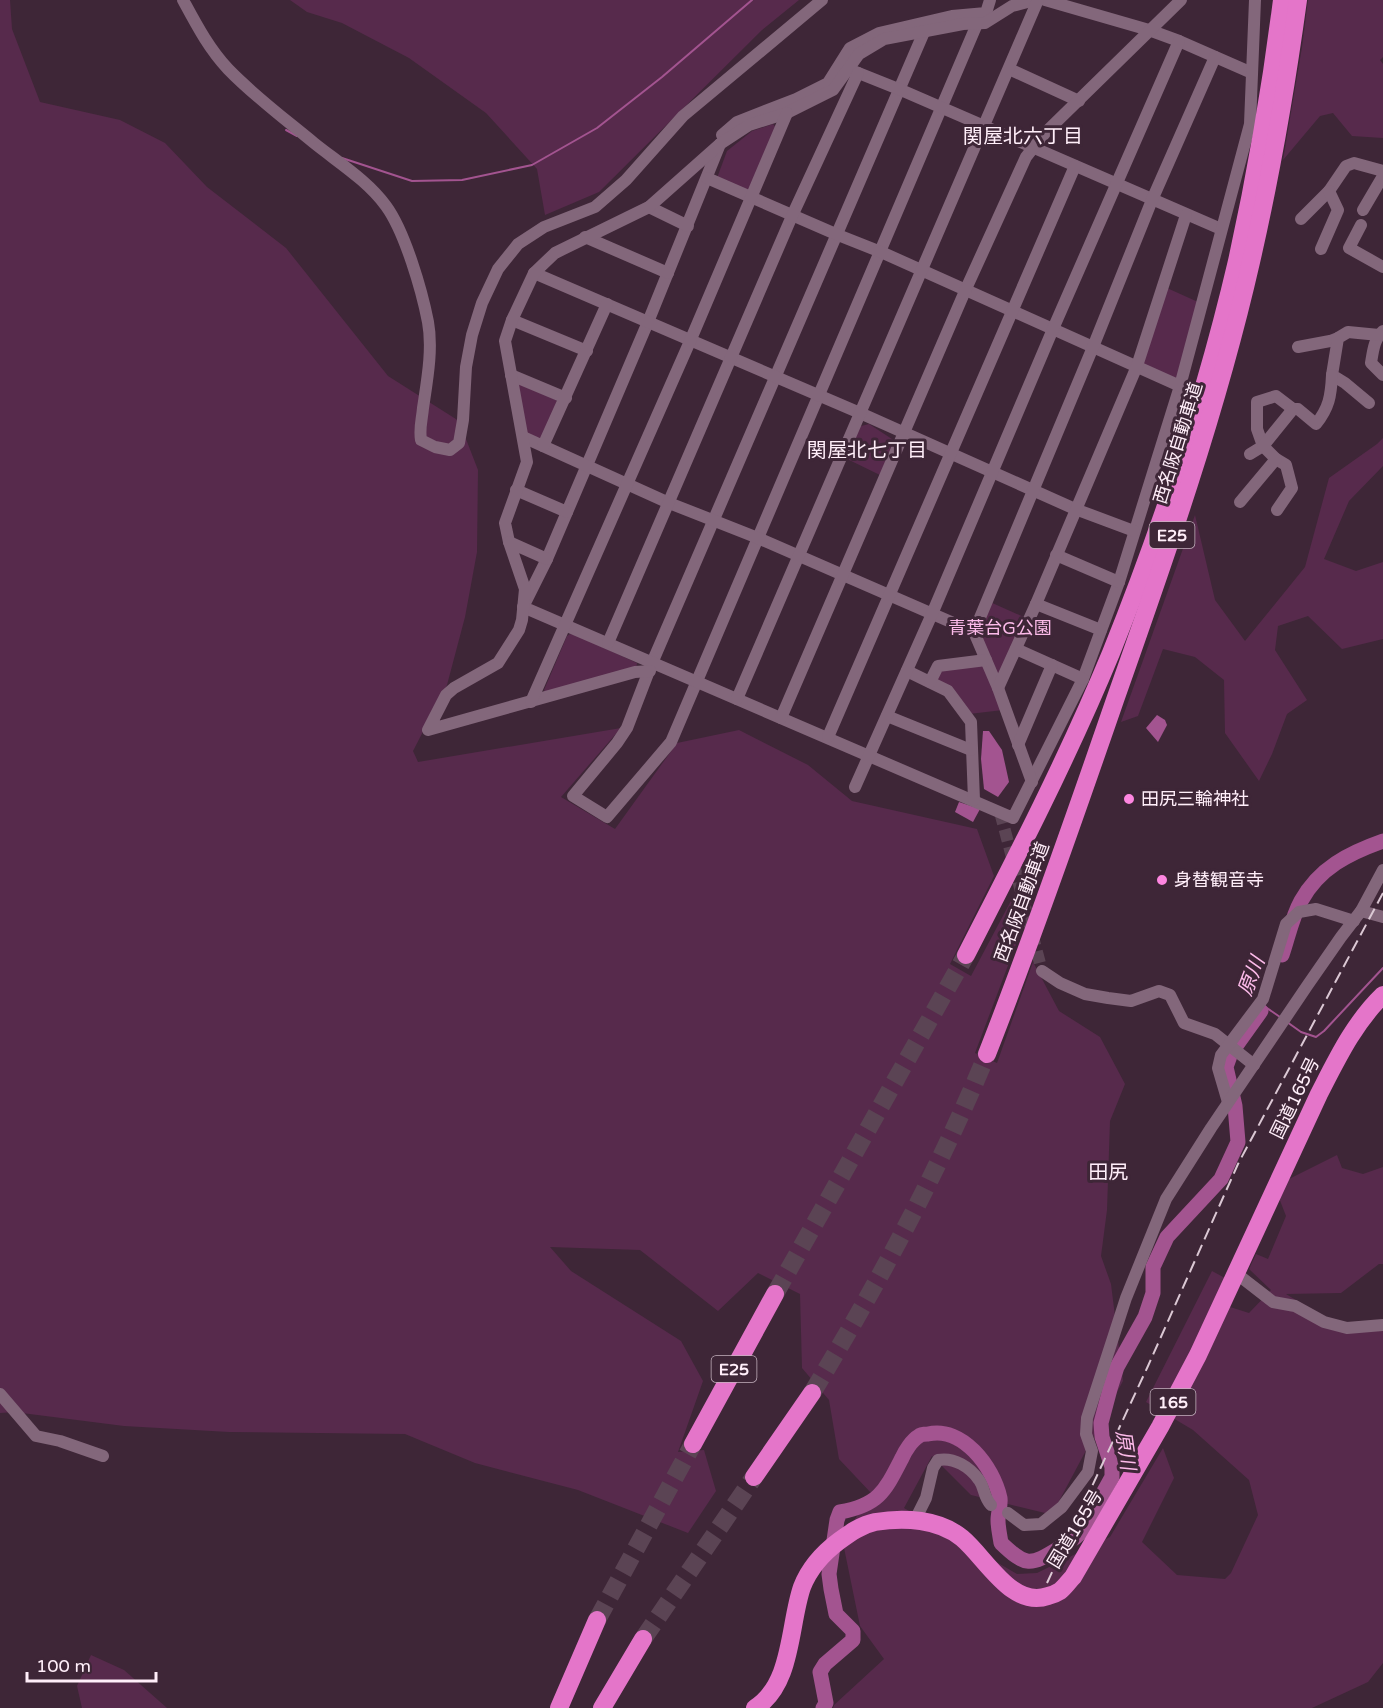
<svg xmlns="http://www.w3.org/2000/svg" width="1383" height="1708" font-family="'Varela Round','Noto Sans JP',sans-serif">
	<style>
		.green { fill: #572a4c }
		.water { fill: #a35490 }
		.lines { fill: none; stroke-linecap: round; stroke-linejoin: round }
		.stream { stroke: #a35490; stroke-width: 2 }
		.river { stroke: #a35490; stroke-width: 15 }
		.minor-tunnel { stroke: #5b4454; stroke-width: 12; stroke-dasharray: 12 6; stroke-linecap: butt }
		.highway-tunnel { stroke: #5b4454; stroke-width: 18; stroke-dasharray: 18 9; stroke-linecap: butt }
		.minor { stroke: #83677b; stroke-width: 12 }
		.highway { stroke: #e475c9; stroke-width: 18 }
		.rail { stroke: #dbc8d4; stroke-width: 2; stroke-dasharray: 12 6; stroke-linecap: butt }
		.poi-dot { fill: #fe86e0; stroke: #3e2637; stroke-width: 2 }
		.labels { text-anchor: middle; stroke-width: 6; stroke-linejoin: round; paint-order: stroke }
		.shield { fill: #3e2637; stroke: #c5b2bf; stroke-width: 1.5 }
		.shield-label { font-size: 16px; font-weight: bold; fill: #ffeef9 }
		.street-label { font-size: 18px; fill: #ffeef9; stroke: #3e2637 }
		.park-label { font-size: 18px; fill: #fcbbea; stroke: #3e2637 }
		.poi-label { font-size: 18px; fill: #ffeef9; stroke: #3e2637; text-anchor: start }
		.neighbourhood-label { font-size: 20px; fill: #ffeef9; stroke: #3e2637 }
		.water-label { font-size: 20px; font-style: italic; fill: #fdbbea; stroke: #3e2637 }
	</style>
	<rect width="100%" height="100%" fill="#3e2637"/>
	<!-- green -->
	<g class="green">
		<path d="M0 0H10L12 29 40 102 120 120 165 143 207 187 286 248 388 376 459 421 478 470 477 552 465 617 447 685 413 751 418 762 621 728 561 797 615 829 677 743 739 730 808 765 852 801 977 829 994 876 950 964 971 976 1022 880 1032 902 975 1053 997 1063 1033 962 1059 1011 1100 1037 1125 1084 1110 1121 1107 1210 1101 1256 1111 1284 1123 1381 1050 1518 1045 1513 971 1495 932 1456 904 1508 1017 1574 1037 1573 1110 1537 1163 1448 1174 1478 1142 1542 1177 1575 1225 1579 1231 1573 1258 1515 1249 1480 1193 1430 1146 1402 1212 1271 1225 1278 1227 1306 1249 1313 1271 1290 1249 1269 1256 1254 1268 1259 1286 1216 1279 1198 1287 1180 1337 1155 1342 1168 1363 1174 1383 1167V1264H1379L1341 1293 1286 1294 1340 1327 1383 1325V1663L1368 1682 1312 1708H833L834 1705 884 1659 860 1626 842 1538 872 1494 839 1459 829 1400 802 1368 800 1294 758 1273 718 1311 640 1250 550 1247 571 1271 681 1341 703 1381 678 1452 704 1450 716 1491 688 1533 578 1490 475 1463 405 1434 229 1432 124 1426 14 1412 0 1413Z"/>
		<path d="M290 0H799L762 30 599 192 545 215 537 169 486 113 409 58 342 23 307 12Z"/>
		<path d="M1308 0H1383V57L1380 60 1383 64V138L1352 136 1333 113 1320 116 1283 160 1302 47Z"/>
		<path d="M773 124 778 130 749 194 717 178 727 151 752 131Z"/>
		<path d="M1167 288 1198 302 1177 381 1142 364Z"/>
		<path d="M516 383 557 400 544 439 527 435Z"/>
		<path d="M869 424 895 441 880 475 845 458 857 427Z"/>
		<path d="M1383 438V466L1349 501 1324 559 1356 571 1383 562V639L1342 649 1308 616 1278 626 1275 650 1307 700 1287 714 1272 754 1259 781 1225 733 1224 680 1195 657 1163 649 1138 716 1121 722 1195 515 1215 600 1245 641 1305 567 1329 478 1377 444Z"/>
		<path d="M990 602 1026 618 998 681 977 633Z"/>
		<path d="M570 634 576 635 637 663 636 669 547 695 544 690 567 636Z"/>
		<path d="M984 663 1003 710 969 714 934 681 940 668Z"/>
		<path d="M91 1655 124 1670 167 1708H82L77 1686Z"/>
	</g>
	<!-- water -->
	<g class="water">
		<path d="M1157 715 1165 720 1167 725 1158 742 1146 728Z"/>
		<path d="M983 731H989L1002 750 1009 782 998 797 984 789 981 759Z"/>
		<path d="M959 802 980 809 973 822 955 812Z"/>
	</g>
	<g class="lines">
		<!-- stream -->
		<g class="stream">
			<path d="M286 130 297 136"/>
			<path d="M342 158 412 181 462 180 532 165 597 128 662 77 752 0"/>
			<path d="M1264 1006 1280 1017"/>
			<path d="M1287 1022 1301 1032 1316 1037 1324 1031 1383 968"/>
		</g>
		<!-- river -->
		<g class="river">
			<path d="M1282 955C1288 938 1292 917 1301 901 1319 868 1349 853 1383 841"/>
			<path d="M823 1708 826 1703 820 1672 825 1664 853 1640V1631L836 1614 831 1589 829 1574 837 1520 840 1512C879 1505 885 1491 902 1458 905 1451 912 1440 919 1436 921 1434 925 1434 928 1434 962 1426 993 1466 1000 1498 1001 1505 998 1513 998 1520 998 1528 1000 1536 1001 1543 1026 1567 1030 1566 1059 1548 1068 1542 1076 1539 1082 1531L1112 1477V1467L1102 1437 1101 1423 1110 1389 1117 1367 1145 1317 1153 1293V1267L1167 1237 1221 1179 1238 1142 1235 1106 1226 1067 1231 1053 1261 1011"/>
		</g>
		<!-- minor-tunnel -->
		<path class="minor-tunnel" d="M1000 812 1042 971"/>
		<!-- highway-tunnel -->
		<g class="highway-tunnel">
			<path d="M775 1294 966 955"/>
			<path d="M812 1393C878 1284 938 1172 987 1054"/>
			<path d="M597 1620 693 1444"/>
			<path d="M643 1639 754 1477"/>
		</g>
		<!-- minor -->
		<g class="minor">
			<path d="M183 0C196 24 209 49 228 69 254 96 285 119 314 143 339 163 368 181 386 206 405 232 422 291 428 322 433 349 427 381 423 408 422 420 419 428 421 440L435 447 450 450 459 443 463 420 466 367 472 335 482 303 498 269 518 244 544 227 595 207 626 180 683 116 822 0"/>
			<path d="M1045 0 1149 30 1179 41 1252 73"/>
			<path d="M924 32 652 663 627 728 617 743 573 796 607 817 671 742 977 24"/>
			<path d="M1009 69 1079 101"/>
			<path d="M851 70 901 90 1221 229"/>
			<path d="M722 135 737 122 796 99 828 83 850 48 879 33 952 16 986 13 990 0"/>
			<path d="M720 144 648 322 547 559 523 607 1013 818 1083 679 1119 582 1180 386 1250 124 1255 0"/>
			<path d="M707 178 838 235 881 252 1180 386"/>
			<path d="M649 207 688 226"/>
			<path d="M1363 210 1383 176"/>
			<path d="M1301 219 1329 191 1346 166 1354 163 1383 171"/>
			<path d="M1361 225 1349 248 1383 267"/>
			<path d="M585 237 668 273"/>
			<path d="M1321 249 1338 210 1329 191"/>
			<path d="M534 273 860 413 1075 509 1134 531"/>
			<path d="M512 320 587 351"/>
			<path d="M1383 331C1374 339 1373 351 1371 363L1383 375"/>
			<path d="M1298 347 1330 341 1338 338"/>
			<path d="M511 375 566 398"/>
			<path d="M1369 403 1345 383 1332 375 1338 338 1348 332 1379 335"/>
			<path d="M523 437 669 503 758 538 974 632 998 688 1032 782"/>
			<path d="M543 446 607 304"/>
			<path d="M1250 454 1263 446 1257 429V402L1276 396 1293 409"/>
			<path d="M1276 459 1286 465 1292 488 1277 510"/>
			<path d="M516 490 567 512"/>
			<path d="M1240 502 1276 459 1263 446 1293 409H1298L1316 424C1329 408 1331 396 1332 375"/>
			<path d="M509 542 505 523 527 462 505 341 512 320 534 273 555 253 649 207 720 144 749 125 787 113 833 90 859 54 884 39 963 24 985 23 1012 6 1035 0"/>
			<path d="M1056 555 1119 582"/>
			<path d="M547 559 509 542 525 589 522 620 519 630 498 663 454 688 446 695 428 730 635 672 650 671"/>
			<path d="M1036 604 1101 630"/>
			<path d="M974 632 1093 347 1152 200 1215 57"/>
			<path d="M608 643 792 216 858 73"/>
			<path d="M1016 649 1083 679"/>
			<path d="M907 671 948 691 971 722 974 800"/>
			<path d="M930 682 938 666 986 660"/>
			<path d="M998 688 1036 604 1137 366 1186 215"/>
			<path d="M737 699 1038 0"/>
			<path d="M531 702 691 339 787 113"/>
			<path d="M887 716 971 750"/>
			<path d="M781 718 965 291 1026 157 1045 133 1181 0"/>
			<path d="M828 737 1075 166"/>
			<path d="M1018 745 1052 665"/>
			<path d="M855 787 932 614 1053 329 1179 41"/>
			<path d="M1361 911 1383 917"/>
			<path d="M1042 971 1060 983 1085 994 1108 998 1131 1001 1159 991 1170 995 1184 1023 1215 1034 1254 1065"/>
			<path d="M1228 1102 1218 1068 1221 1055 1263 999 1286 924 1299 912 1316 909 1354 921"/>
			<path d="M1237 1274 1273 1302 1295 1306 1324 1322 1347 1328 1383 1325"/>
			<path d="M0 1394 36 1436 60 1441 103 1456"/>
			<path d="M1008 1513 1024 1525 1041 1524 1062 1507 1088 1472 1092 1451 1086 1434 1087 1418 1126 1298 1166 1199 1211 1128 1307 986 1341 937 1361 911 1383 870"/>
			<path d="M915 1520 926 1498 933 1468 938 1460C954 1457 970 1467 979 1480 985 1488 983 1496 991 1505"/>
		</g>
		<!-- highway -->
		<g class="highway">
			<path d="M966 955C1017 856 1068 757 1111 653 1162 526 1206 394 1237 261 1256 175 1271 87 1282 0"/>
			<path d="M987 1054C1033 937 1074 819 1115 700 1166 556 1217 411 1251 262 1271 175 1286 88 1298 0"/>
			<path d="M693 1444 775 1294"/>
			<path d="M754 1477 812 1393"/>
			<path d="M559 1708 597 1620"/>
			<path d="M602 1708 643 1639"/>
			<path d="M755 1708C793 1684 789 1624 802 1587 809 1569 823 1553 839 1541 850 1533 861 1525 875 1522 904 1517 939 1519 962 1538 986 1558 1012 1609 1048 1596 1052 1595 1057 1593 1060 1591 1065 1587 1069 1581 1073 1577L1160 1427 1198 1355 1319 1094C1337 1059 1354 1023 1383 995"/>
		</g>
		<!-- rail -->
		<path class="rail" d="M1047 1583 1148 1366 1238 1164 1383 893"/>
	</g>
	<!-- markers -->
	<g class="poi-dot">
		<circle cx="1129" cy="799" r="6"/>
		<circle cx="1162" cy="880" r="6"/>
	</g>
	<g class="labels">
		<!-- shield labels -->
		<g class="shield">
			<rect x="1149.5" y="522" width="45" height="26" rx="4.5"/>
			<rect x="711.5" y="1356" width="45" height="26" rx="4.5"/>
			<rect x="1150.5" y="1389" width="45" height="26" rx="4.5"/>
		</g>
		<g class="shield-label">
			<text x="1172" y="541">E25</text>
			<text x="734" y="1375">E25</text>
			<text x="1173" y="1408">165</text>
		</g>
		<!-- street labels -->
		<g class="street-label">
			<text transform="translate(1178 443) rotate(-73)" y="6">西名阪自動車道</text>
			<text transform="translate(1022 902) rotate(-70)" y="6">西名阪自動車道</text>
			<text transform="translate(1295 1098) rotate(-64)" y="6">国道165号</text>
			<text transform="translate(1075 1529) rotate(-59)" y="6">国道165号</text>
		</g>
		<!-- park labels -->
		<g class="park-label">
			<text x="1000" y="634">青葉台G公園</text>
		</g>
		<!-- poi labels -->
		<g class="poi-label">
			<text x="1141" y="805">田尻三輪神社</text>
			<text x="1174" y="886">身替観音寺</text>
		</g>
		<!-- neighbourhood labels -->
		<g class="neighbourhood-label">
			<text x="1023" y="143">関屋北六丁目</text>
			<text x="867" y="457">関屋北七丁目</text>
			<text x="1108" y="1179">田尻</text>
		</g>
		<!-- water labels -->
		<g class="water-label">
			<text transform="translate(1251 976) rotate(-69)" y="7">原川</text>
			<text transform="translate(1126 1450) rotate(82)" y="7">原川</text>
		</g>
	</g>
	<!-- scale -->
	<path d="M27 1672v9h129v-9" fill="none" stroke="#ffeef9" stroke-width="3"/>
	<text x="36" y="1672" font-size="18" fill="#ffeef9" stroke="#3e2637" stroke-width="4.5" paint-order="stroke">100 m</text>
</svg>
